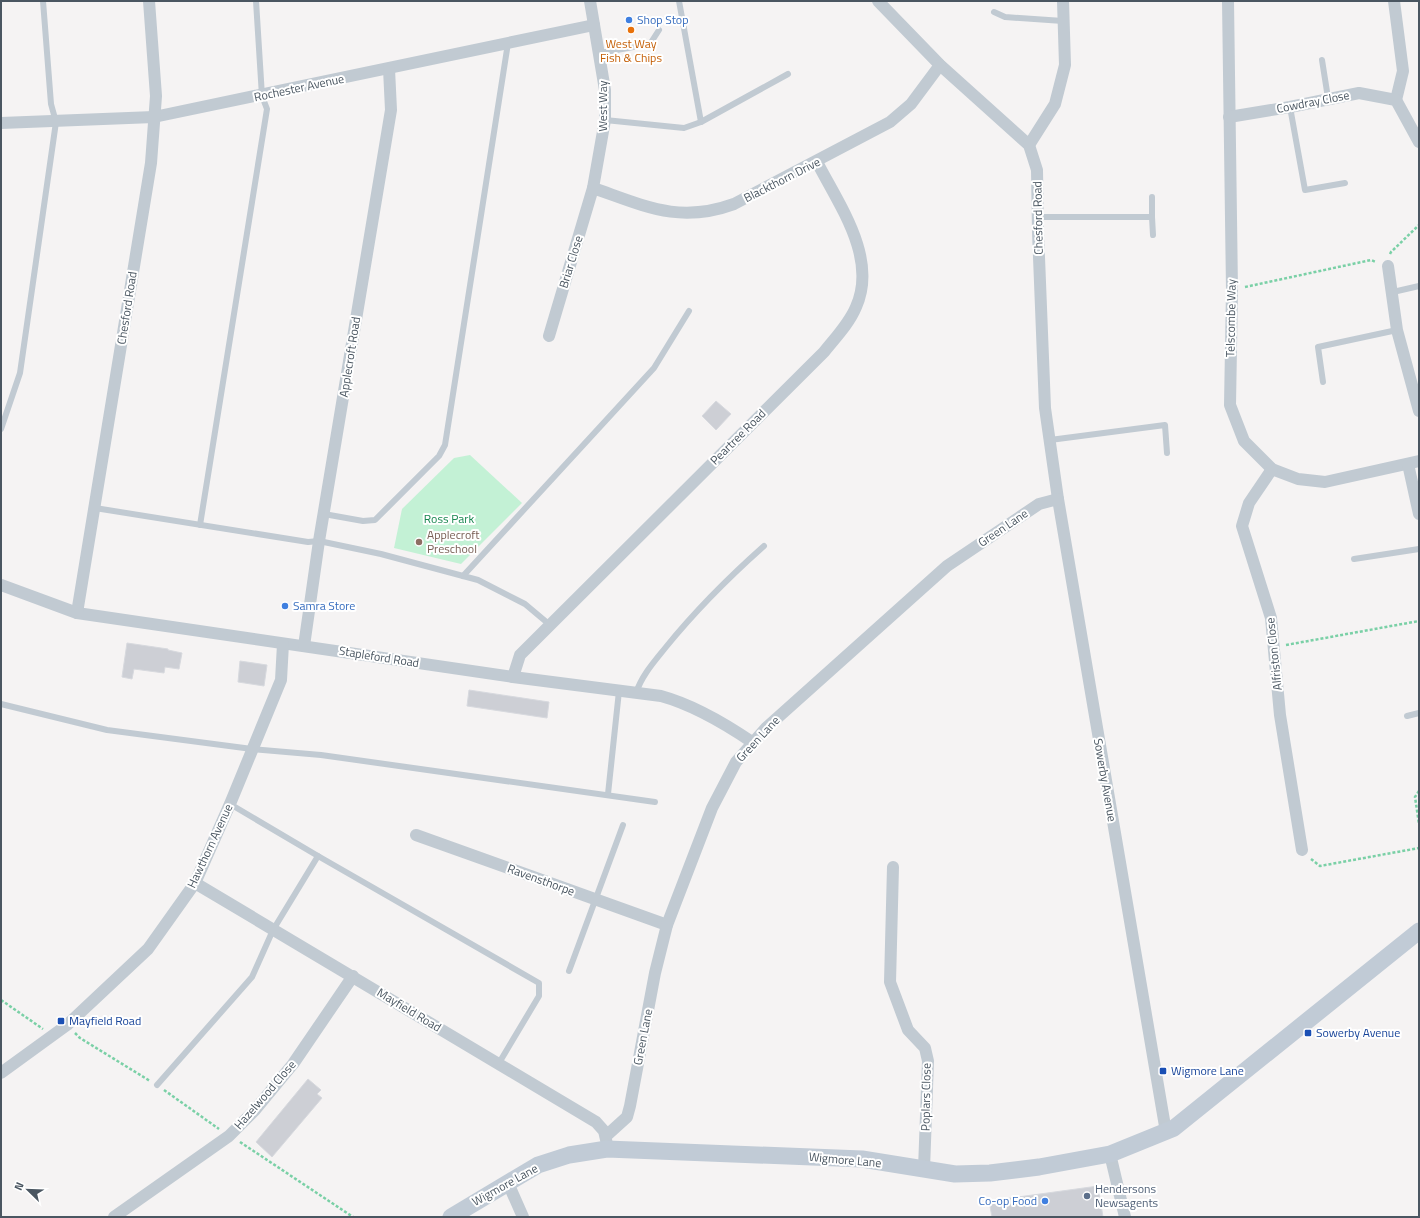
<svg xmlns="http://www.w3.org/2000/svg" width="1420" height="1218" font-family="'Titillium Web',sans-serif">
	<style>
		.green { fill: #c3f1d5 }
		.building { fill: #cdcfd5; stroke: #d7d9de }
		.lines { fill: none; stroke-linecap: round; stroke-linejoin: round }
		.path { stroke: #7ad0a6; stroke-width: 2.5; stroke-dasharray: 3 2; stroke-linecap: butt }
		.lane { stroke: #c1cad2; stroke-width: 6 }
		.street { stroke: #c1cad2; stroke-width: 12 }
		.secondary { stroke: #c1cbd6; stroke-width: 17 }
		.shop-dot { fill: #3f7fe0; stroke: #fff; stroke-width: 1.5 }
		.food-dot { fill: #e8710a; stroke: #fff; stroke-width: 1.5 }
		.education-dot { fill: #8d6e63; stroke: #fff; stroke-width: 1.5 }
		.transit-dot { fill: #1a4fb4; stroke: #fff; stroke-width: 1.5 }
		.service-dot { fill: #5c6f8a; stroke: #fff; stroke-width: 1.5 }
		.labels { text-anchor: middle; stroke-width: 4; stroke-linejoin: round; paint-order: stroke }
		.shop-label { font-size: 12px; fill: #366cbe; stroke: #fff; text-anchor: start }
		.food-label { font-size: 12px; fill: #c56008; stroke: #fff }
		.street-label { font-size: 12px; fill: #4a5661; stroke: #fff }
		.park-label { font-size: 12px; fill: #17864f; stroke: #fff }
		.education-label { font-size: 12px; fill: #785e54; stroke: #fff; text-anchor: start }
		.transit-label { font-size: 12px; fill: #164399; stroke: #fff; text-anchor: start }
		.service-label { font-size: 12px; fill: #4e5e75; stroke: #fff; text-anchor: start }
	</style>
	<rect width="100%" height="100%" fill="#f5f3f3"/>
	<!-- green -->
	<path class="green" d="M470 455 522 503 461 564 394 548 402 509 454 458Z"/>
	<!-- building -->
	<g class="building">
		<path d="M716 401 731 414 716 430 702 416Z"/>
		<path d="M127 643 168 649V650L182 653 179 669 165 667 164 673 134 669 132 679 122 677Z"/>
		<path d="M240 661 267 665 264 686 238 682Z"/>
		<path d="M469 690 549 702 547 718 467 706Z"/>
		<path d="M308 1079 321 1090 317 1094 322 1098 272 1157 256 1142Z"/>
		<path d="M1098 1186 1103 1217H992L989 1201Z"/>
	</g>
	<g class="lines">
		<!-- path -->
		<g class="path">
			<path d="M1390 254 1391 252 1419 225"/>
			<path d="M1245 287 1371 260 1376 262"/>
			<path d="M1286 645 1419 621"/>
			<path d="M1419 791 1415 797 1419 824"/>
			<path d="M1311 859 1320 866 1419 848"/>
			<path d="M1 1000 43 1029"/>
			<path d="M75 1033 80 1038 150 1081"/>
			<path d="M164 1090 219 1129"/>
			<path d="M240 1142 353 1217"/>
		</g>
		<!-- lane -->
		<g class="lane">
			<path d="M679 1 701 122"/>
			<path d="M994 12 1005 17 1063 21"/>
			<path d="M600 53 650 44 659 30"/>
			<path d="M1322 60 1328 98"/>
			<path d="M1290 107 1305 190 1345 183"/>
			<path d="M605 120 684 128 701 122 788 74"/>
			<path d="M1037 217H1152V197"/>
			<path d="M1152 217 1153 235"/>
			<path d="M1393 292 1419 286"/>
			<path d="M1323 382 1318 347 1397 330"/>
			<path d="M1 429 20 373 56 122 51 104 43 1"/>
			<path d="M1050 440 1165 425 1167 453"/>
			<path d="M95 508 308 542 319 541 381 554 478 580 525 604 550 625"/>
			<path d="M324 514 363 521 375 520 439 456 445 445 508 43"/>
			<path d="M200 525 267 109 262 96 256 1"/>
			<path d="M1354 559 1419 549"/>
			<path d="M463 576 654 368 689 311"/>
			<path d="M636 693C642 675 654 662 666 647 696 610 728 578 764 546"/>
			<path d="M1 704 107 730 252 749 321 755 655 802"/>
			<path d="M1407 716 1419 713"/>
			<path d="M608 794 619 691"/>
			<path d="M230 804 318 856"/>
			<path d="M569 971 623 825"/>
			<path d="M157 1085 252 977 273 930 318 856 539 983V996L499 1063"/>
		</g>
		<!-- street -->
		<g class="street">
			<path d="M878 1 940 65 1029 145 1037 170 1038 232 1045 408 1058 499 1166 1132"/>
			<path d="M1228 1 1232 290 1230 405 1244 441 1272 469 1298 479 1325 482 1419 461"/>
			<path d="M1394 1 1403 71 1396 100"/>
			<path d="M1229 117 1290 107 1359 93 1396 100 1419 142"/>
			<path d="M1 123 154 117 594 25"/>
			<path d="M1029 145 1055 104 1065 65 1063 1"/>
			<path d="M593 188C645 206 679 224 734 204L890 122 911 104 940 65"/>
			<path d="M1388 266 1397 330 1419 411"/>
			<path d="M549 336 593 188 605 120V90L590 1"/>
			<path d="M1408 464 1419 514"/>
			<path d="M1272 469 1249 503 1242 526 1271 618 1280 715 1302 850"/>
			<path d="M1 585 77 613 513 677 661 696C694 705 724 723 752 742"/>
			<path d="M77 613 151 163 156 96 149 1"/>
			<path d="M304 646 319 541 391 110 389 69"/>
			<path d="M513 677 520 655 824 352C835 338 849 324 856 307 878 258 839 205 817 162"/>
			<path d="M416 835 667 925"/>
			<path d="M893 867 890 982 908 1030 925 1048 928 1061 924 1169"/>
			<path d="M195 883 596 1122 604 1131 607 1144"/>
			<path d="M1 1073 67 1025 148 949 195 883 230 804 281 680 283 644"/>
			<path d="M606 1136 627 1117 630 1106 655 973 667 925 712 808 736 762 766 728 947 566 1039 504 1058 499"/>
			<path d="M1110 1154 1125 1217"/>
			<path d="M508 1183 523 1217"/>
			<path d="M114 1217 229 1136 255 1110 293 1064 353 976"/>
		</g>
		<!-- secondary -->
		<path class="secondary" d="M451 1217 538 1165 569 1155 607 1149 862 1159 955 1174 990 1173 1039 1167 1110 1154 1174 1128 1419 931"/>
	</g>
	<!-- markers -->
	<g class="shop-dot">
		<circle cx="629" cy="20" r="4"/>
		<circle cx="285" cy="606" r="4"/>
		<circle cx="1045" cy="1201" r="4"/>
	</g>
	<circle class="food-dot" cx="631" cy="30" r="4"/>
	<circle class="education-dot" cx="419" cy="542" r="4"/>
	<g class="transit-dot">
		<rect x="57" y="1017" width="8" height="8" rx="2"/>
		<rect x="1304" y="1029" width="8" height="8" rx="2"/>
		<rect x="1159" y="1067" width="8" height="8" rx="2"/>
	</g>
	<circle class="service-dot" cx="1087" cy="1196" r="4"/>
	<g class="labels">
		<!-- shop labels -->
		<g class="shop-label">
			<text x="637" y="24">Shop Stop</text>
			<text x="293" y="610">Samra Store</text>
			<text x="1037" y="1205" text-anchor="end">Co-op Food</text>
		</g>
		<!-- food labels -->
		<g class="food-label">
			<text x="631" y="48">West Way<tspan x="631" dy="14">Fish &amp; Chips</tspan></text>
		</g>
		<!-- street labels -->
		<g class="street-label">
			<text transform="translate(299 88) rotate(-12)" y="4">Rochester Avenue</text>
			<text transform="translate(1313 102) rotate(-11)" y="4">Cowdray Close</text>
			<text transform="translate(603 106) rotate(-90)" y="4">West Way</text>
			<text transform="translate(782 180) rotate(-27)" y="4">Blackthorn Drive</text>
			<text transform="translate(1038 218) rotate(-91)" y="4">Chesford Road</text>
			<text transform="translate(571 262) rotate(-73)" y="4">Briar Close</text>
			<text transform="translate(127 308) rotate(-81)" y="4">Chesford Road</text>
			<text transform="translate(1231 318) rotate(-89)" y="4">Telscombe Way</text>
			<text transform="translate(350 357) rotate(-81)" y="4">Applecroft Road</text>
			<text transform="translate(738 437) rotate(-45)" y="4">Peartree Road</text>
			<text transform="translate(1003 528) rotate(-34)" y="4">Green Lane</text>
			<text transform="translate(1274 654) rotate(-96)" y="4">Alfriston Close</text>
			<text transform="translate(379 657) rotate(9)" y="4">Stapleford Road</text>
			<text transform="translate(758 739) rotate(-47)" y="4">Green Lane</text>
			<text transform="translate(1105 780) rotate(80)" y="4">Sowerby Avenue</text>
			<text transform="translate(210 846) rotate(-65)" y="4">Hawthorn Avenue</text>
			<text transform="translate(541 880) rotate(20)" y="4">Ravensthorpe</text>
			<text transform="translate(409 1010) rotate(31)" y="4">Mayfield Road</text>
			<text transform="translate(643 1037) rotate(-79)" y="4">Green Lane</text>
			<text transform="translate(265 1095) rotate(-49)" y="4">Hazelwood Close</text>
			<text transform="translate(926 1097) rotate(-89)" y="4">Poplars Close</text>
			<text transform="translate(845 1160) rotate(5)" y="4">Wigmore Lane</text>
			<text transform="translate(505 1185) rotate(-29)" y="4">Wigmore Lane</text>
		</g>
		<!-- park labels -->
		<g class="park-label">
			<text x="449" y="523">Ross Park</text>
		</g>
		<!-- education labels -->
		<g class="education-label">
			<text x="427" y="539">Applecroft<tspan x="427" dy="14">Preschool</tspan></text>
		</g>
		<!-- transit labels -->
		<g class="transit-label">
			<text x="69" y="1025">Mayfield Road</text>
			<text x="1316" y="1037">Sowerby Avenue</text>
			<text x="1171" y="1075">Wigmore Lane</text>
		</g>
		<!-- service labels -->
		<g class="service-label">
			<text x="1095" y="1193">Hendersons<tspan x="1095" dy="14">Newsagents</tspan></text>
		</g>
	</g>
	<!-- border -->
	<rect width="1420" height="1218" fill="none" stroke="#4a5661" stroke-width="4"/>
	<!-- north arrow -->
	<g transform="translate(28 1190) rotate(293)" stroke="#ffffff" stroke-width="3" paint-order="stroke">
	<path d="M0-3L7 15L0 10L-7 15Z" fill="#4a5661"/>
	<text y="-6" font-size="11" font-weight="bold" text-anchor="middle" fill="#4a5661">N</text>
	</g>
</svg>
